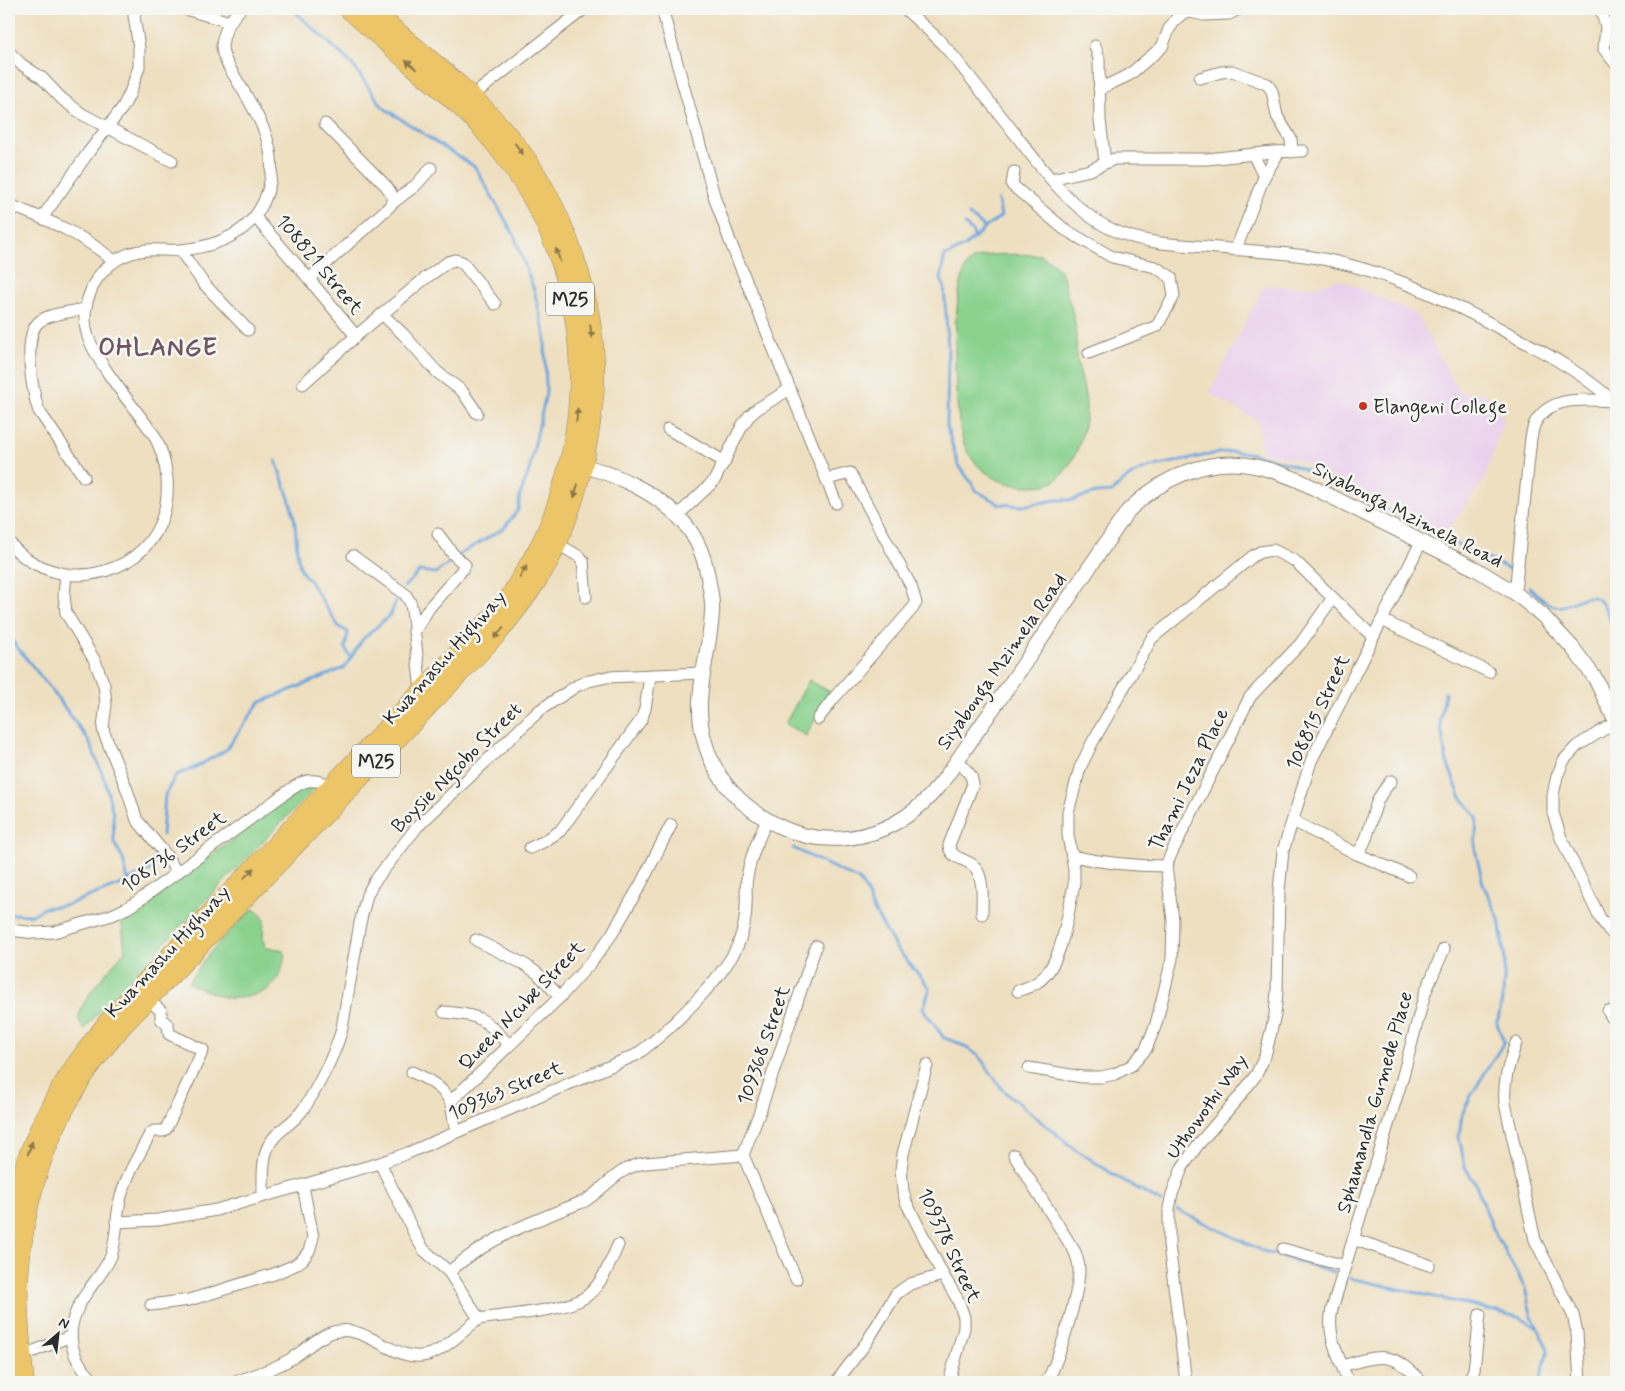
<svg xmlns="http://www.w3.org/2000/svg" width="1625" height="1391" font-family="Mynerve,sans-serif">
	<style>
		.built { fill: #ead1ec }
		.green { fill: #8ad28e; stroke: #5a7e5c }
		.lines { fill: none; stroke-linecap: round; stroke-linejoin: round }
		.stream { stroke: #6da6dc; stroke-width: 3 }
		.minor-casing { stroke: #8c8576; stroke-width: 13 }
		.tertiary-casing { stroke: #8c8576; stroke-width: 16 }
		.primary-casing { stroke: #8c8576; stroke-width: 19 }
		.minor { stroke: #fff; stroke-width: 11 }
		.tertiary { stroke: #fff; stroke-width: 14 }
		.primary { stroke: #edc569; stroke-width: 18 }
		.oneway { fill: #8c784a }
		.poi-dot { fill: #c8321e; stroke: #f6f6f2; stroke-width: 2 }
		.labels { text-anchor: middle; stroke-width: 5; stroke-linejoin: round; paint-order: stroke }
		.shield { fill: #f6f6f2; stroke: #686867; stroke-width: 1 }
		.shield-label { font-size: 19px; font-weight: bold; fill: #2b2b2b }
		.street-label { font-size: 20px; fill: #2b2b2b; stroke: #f6f6f2 }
		.poi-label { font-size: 20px; fill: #2b2b2b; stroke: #f6f6f2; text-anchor: start }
		.district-label { font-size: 25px; font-weight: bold; letter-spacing: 1px; fill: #6f5660; stroke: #f6f6f2 }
	</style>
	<rect width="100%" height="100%" fill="#f6f6f2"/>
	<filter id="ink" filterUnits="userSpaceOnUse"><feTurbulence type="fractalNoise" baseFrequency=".02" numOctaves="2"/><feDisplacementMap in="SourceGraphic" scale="10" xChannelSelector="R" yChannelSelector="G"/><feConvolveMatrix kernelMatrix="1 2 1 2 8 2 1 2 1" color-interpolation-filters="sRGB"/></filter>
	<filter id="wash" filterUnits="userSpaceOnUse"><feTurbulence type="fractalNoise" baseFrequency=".0096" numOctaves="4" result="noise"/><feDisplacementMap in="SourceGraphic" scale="20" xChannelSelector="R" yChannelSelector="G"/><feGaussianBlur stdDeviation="1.12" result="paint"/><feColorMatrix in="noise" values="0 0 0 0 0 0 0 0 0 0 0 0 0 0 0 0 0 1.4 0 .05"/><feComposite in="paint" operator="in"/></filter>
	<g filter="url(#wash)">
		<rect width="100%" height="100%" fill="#eedfc0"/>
		<!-- built -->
		<path class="built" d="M1339 279 1417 315 1459 392 1485 393 1504 418 1485 478 1446 532 1299 460 1262 452 1258 421 1209 393 1264 286 1313 287Z"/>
		<!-- green -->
		<g class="green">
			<path d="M1041 255C1048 260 1056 264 1061 272 1064 277 1065 284 1066 290 1069 301 1073 312 1075 323 1076 335 1076 346 1077 357 1080 376 1087 394 1086 413 1084 430 1079 450 1070 464 1055 485 1051 486 1026 486 1000 486 973 469 964 444 953 417 949 280 970 262 981 251 1025 255 1041 255Z"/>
			<path d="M809 680 830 692 806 736 785 724Z"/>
			<path d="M311 786 315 788 140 968 100 1010 84 1030C82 1026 79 1023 79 1019 79 1000 112 966 125 951L121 917 151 900 301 789Z"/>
			<path d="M253 909 260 913 264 919 263 940 266 948 281 949 285 954C281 976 277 988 255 995 246 997 237 999 228 998 214 995 201 988 188 983 208 952 226 934 253 909Z"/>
		</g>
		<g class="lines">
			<!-- stream -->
			<g class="stream">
				<path d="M292 9 352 64 382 106"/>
				<path d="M384 108 424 134"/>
				<path d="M426 136 475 167 514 235 534 290 545 335 546 393 529 471 520 495 518 510 504 528 459 555"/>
				<path d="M998 200 1001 216 986 227 965 246 944 257 941 280 944 285 948 348 947 427 958 464 977 491 999 504 1022 506 1056 500H1072L1096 493 1112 492C1133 468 1150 467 1179 461 1195 458 1212 453 1228 452 1255 450 1307 469 1331 481"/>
				<path d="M969 215 983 226 984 229"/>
				<path d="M965 225 972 231 975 238"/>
				<path d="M276 461C282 479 290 498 294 517 298 534 293 569 309 580L339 627 348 632 345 648 351 658"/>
				<path d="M1346 488 1440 536 1509 569"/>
				<path d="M404 587 420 571 435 573 454 560"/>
				<path d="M1529 587C1536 593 1545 604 1554 606 1569 610 1584 590 1598 599 1607 606 1611 624 1616 633"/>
				<path d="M9 637 51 689 89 741 105 781 113 814 114 842 123 859 128 881"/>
				<path d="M1445 693 1440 720 1446 759 1460 796 1477 817 1475 849 1483 884 1499 919 1505 960 1503 995 1497 1024 1504 1042 1472 1094 1462 1114 1459 1137 1465 1167 1476 1185 1494 1231 1525 1288 1531 1314 1548 1349 1540 1382"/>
				<path d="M162 835 165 795 176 775 196 767 226 750 259 703 344 668 363 639 391 614 400 592"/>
				<path d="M793 848 859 880 866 890 872 907 896 948 930 988 923 1009 944 1038 959 1043 979 1056 1002 1089 1072 1147 1114 1175 1161 1202"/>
				<path d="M9 914 32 915 44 908 67 905 119 885 153 868 156 847"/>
				<path d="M1177 1210 1263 1251 1334 1272"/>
				<path d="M1350 1278 1479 1307 1521 1318 1537 1328"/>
			</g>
		</g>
	</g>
	<g filter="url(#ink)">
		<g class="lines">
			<!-- minor casing -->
			<g class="minor-casing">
				<g id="minor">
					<path d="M185 9 230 22"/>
					<path d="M662 9 715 199 730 241 836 503"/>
					<path d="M905 9 937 38 954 57C973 81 993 106 1012 130 1039 165 1071 210 1111 229 1138 242 1167 244 1195 246 1226 249 1258 251 1289 254 1371 262 1447 299 1519 339 1553 357 1588 377 1616 404"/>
					<path d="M1601 9 1606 26 1604 49 1616 64"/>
					<path d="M1095 46 1099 59 1100 120 1105 162"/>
					<path d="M9 52 21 64 42 78 62 99 82 114 172 161"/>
					<path d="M1200 78 1221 72 1232 71 1267 84 1272 91 1277 116 1291 139 1292 152"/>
					<path d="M1099 89 1129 75 1162 47 1169 29 1176 19 1183 13 1190 12 1204 15 1229 14 1239 9"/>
					<path d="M467 100 584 9"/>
					<path d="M1014 172 1012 185 1064 229 1112 257 1155 267 1171 277 1174 296 1157 326 1089 353"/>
					<path d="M1264 177 1279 152"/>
					<path d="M1051 179 1090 170 1114 159H1207L1273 152 1303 151"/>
					<path d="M391 204 416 185 431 168"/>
					<path d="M12 206C50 221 82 234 114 261"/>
					<path d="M255 217 309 279 356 336"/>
					<path d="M42 218 88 153 123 107 130 93 139 67V48L134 16 136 9"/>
					<path d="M1236 249 1264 177 1253 154"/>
					<path d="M180 250 204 284 248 330"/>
					<path d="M309 279 389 207C395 200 392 194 387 187L325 124"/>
					<path d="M382 314 403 334 437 372 462 391 477 413"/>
					<path d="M303 384 356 336 423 280 448 262 455 260 462 262 495 304"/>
					<path d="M668 429 725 462"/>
					<path d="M84 477 39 411C32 393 22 333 40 321 51 313 71 312 85 309"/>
					<path d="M677 516 714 481 742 426 749 416 757 409 790 389"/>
					<path d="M9 542C21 558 40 568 60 573 75 577 90 575 105 571 166 553 182 488 154 435 134 407 100 368 88 337 83 322 84 308 90 293 98 269 121 252 147 250 158 249 170 251 181 250 224 246 261 228 270 182 278 143 254 109 235 77 229 67 222 57 222 46 223 31 231 19 240 9"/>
					<path d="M558 544 580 557 583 561 586 597"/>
					<path d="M353 556 405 594 410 602 412 610 421 691"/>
					<path d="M66 574 64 595 66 613 95 661 104 685 106 704 103 728 104 733 126 787 137 820 166 855 177 873"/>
					<path d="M1515 593 1531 438C1532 433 1533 427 1535 423 1551 394 1587 400 1614 401"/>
					<path d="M1382 620 1489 672"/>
					<path d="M414 632 429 608 462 570 465 565 453 554 438 534"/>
					<path d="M818 719 834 698 913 608 916 603 911 586 850 473 827 479"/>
					<path d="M1616 722 1577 746 1564 760 1557 776 1553 795V813L1561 838 1600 918 1609 930 1616 937"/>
					<path d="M957 759 971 776 973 784 949 845C950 861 971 858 977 870 984 882 982 901 982 914"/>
					<path d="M1293 821 1357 854 1409 876"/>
					<path d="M530 848 543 842 560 831 641 720 645 709 650 677"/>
					<path d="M1357 854C1371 838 1370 815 1379 798 1382 792 1387 786 1391 781"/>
					<path d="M1072 856C1103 863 1135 866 1166 866"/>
					<path d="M9 930 36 933 54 932 112 915 127 908 141 899 280 797C304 780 306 776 336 786"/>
					<path d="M476 940 524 964 537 973 560 997"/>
					<path d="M1018 991C1024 988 1031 987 1036 983 1063 967 1067 914 1074 885V869L1068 835V812L1080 768 1092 743 1152 638 1253 556 1260 552 1273 550 1295 561 1373 637"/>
					<path d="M1608 1011 1616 1024"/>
					<path d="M444 1012C482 1016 483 1017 509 1045"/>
					<path d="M1516 1043C1509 1064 1503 1081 1505 1103L1535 1240 1573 1315 1577 1333 1580 1382"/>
					<path d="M927 1065 903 1154 901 1170 903 1191 906 1202 943 1275 958 1300 964 1317V1328L949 1382"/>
					<path d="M1029 1068 1082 1077H1101L1115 1074 1132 1065 1146 1049 1156 1024 1172 959 1173 920 1166 866 1172 852 1250 697 1301 643 1332 599"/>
					<path d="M412 1072C426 1078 446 1089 451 1104 453 1113 454 1123 456 1132"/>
					<path d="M450 1102 560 997 593 960 612 934 642 882 671 825"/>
					<path d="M743 1155 759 1114 816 946"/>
					<path d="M743 1155 796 1279"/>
					<path d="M1014 1155 1075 1252C1077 1258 1079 1263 1079 1270 1079 1292 1058 1365 1046 1382"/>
					<path d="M380 1163 417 1239 424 1250 449 1272 479 1319C505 1315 570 1311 588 1295 603 1282 610 1263 618 1245"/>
					<path d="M263 1195C263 1180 262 1163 267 1149 273 1133 291 1125 301 1112 315 1094 337 1050 342 1028L360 923 367 895 374 882 417 827 540 710 578 685 589 681 607 677 702 673"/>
					<path d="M116 1222 158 1220 216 1210 380 1163 408 1153 636 1055C665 1034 730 973 740 939 744 928 746 916 746 905 747 896 745 887 747 878 750 857 758 840 767 820"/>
					<path d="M1353 1239 1429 1265"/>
					<path d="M1283 1249 1345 1266"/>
					<path d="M449 1272C489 1237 536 1220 585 1201 607 1187 617 1167 646 1163L743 1155"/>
					<path d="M151 1305 189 1300 274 1274 295 1265 303 1259 309 1251 313 1237 303 1186"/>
					<path d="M9 1356 34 1351 71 1336"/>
					<path d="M1342 1366C1378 1355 1396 1350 1421 1382"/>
					<path d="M95 1382C65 1354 64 1324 88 1291 95 1280 106 1269 111 1256 117 1239 116 1218 120 1200 126 1176 139 1155 150 1134L154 1131H163L166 1129 203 1050 169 1034 168 1025 161 1019V1011L149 1000"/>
					<path d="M235 1382C253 1376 272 1370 289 1360 305 1351 319 1334 338 1331 371 1326 399 1368 433 1353 450 1346 463 1330 479 1319"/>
					<path d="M836 1382 866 1343 896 1294 910 1284 943 1275"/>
					<path d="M1186 1382 1169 1245V1208L1172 1194 1182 1168 1197 1146 1240 1096 1256 1075 1265 1056 1275 1015 1277 991 1279 891 1283 851 1311 761 1421 542"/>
					<path d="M1348 1382C1340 1358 1326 1336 1332 1309L1402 1079 1425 993 1444 949"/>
					<path d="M1468 1382 1474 1370 1480 1314"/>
				</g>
			</g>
			<!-- tertiary casing -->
			<g class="tertiary-casing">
				<path id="tertiary" d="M574 464C611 471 661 494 685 524 699 541 706 562 709 583 711 593 713 603 712 612 710 655 692 696 704 739 715 782 744 810 783 828 822 846 869 841 905 817 938 796 958 758 980 727 1031 656 1078 583 1128 511 1160 479 1207 456 1254 466 1269 469 1283 474 1298 480L1476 569 1515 593 1542 615 1572 647 1595 678 1616 722"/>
			</g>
			<!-- primary casing -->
			<g class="primary-casing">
				<g id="primary">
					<path d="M9 1229C21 1146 60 1078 114 1014L506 602C520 578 536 554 547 529 605 387 583 243 480 127 461 106 438 88 416 69 393 49 370 29 348 9"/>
					<path d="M9 1371 10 1382"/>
					<path d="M25 1382C22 1351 18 1319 19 1288 21 1216 41 1147 78 1086 90 1065 106 1047 121 1028L498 634C521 605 544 576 558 543 579 494 591 441 595 389 600 306 564 203 512 139 471 89 419 51 371 9"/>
				</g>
			</g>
			<!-- minor -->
			<use href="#minor" class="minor"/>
			<!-- tertiary -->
			<use href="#tertiary" class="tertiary"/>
			<!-- primary -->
			<use href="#primary" class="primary"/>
		</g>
		<!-- one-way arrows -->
		<defs><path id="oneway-solid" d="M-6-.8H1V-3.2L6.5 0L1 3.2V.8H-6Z" transform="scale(1.25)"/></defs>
		<g class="oneway">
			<use href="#oneway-solid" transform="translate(411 65) rotate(-140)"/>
			<use href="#oneway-solid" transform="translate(519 149) rotate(54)"/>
			<use href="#oneway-solid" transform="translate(558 255) rotate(-108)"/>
			<use href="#oneway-solid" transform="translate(591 331) rotate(82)"/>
			<use href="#oneway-solid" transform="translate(577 415) rotate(-84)"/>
			<use href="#oneway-solid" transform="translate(576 491) rotate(106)"/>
			<use href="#oneway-solid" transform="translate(523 572) rotate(-59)"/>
			<use href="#oneway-solid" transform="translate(499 633) rotate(131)"/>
			<use href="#oneway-solid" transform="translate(249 873) rotate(-46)"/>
			<use href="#oneway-solid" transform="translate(30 1148) rotate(-71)"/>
		</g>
	</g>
	<!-- markers -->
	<circle class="poi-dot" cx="1363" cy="406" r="5"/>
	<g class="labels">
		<!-- shield labels -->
		<g class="shield">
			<rect x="546" y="282.5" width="48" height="33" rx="4"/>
			<rect x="352" y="744.5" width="48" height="33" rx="4"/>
		</g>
		<g class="shield-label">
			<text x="570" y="306">M25</text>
			<text x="376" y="768">M25</text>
		</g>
		<!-- street labels -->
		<g class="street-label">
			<text transform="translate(320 264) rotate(50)" y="7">108821 Street</text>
			<text transform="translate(1408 514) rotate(27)" y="7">Siyabonga Mzimela Road</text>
			<text transform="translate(444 657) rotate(-48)" y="7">Kwamashu Highway</text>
			<text transform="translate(1001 661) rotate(-55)" y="7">Siyabonga Mzimela Road</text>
			<text transform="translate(1317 712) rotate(-65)" y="7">108815 Street</text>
			<text transform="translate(456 767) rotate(-45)" y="7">Boysie Ngcobo Street</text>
			<text transform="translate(1188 779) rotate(-64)" y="7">Thami Jeza Place</text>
			<text transform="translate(173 851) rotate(-36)" y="7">108736 Street</text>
			<text transform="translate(167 951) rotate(-47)" y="7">Kwamashu Highway</text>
			<text transform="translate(521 1005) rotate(-46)" y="7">Queen Ncube Street</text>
			<text transform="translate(763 1045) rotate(-71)" y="7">109368 Street</text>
			<text transform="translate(505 1090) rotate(-23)" y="7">109363 Street</text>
			<text transform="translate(1374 1102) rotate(-74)" y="7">Sphamandla Gumede Place</text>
			<text transform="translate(1206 1106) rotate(-54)" y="7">Uthowothi Way</text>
			<text transform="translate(950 1245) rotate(65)" y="7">109378 Street</text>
		</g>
		<!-- poi labels -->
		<g class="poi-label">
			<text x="1373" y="413">Elangeni College</text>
		</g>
		<!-- district labels -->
		<g class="district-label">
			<text x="158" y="355">OHLANGE</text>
		</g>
	</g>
	<!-- margin -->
	<rect width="1625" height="1391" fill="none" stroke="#f6f6f2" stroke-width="30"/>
	<!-- north arrow -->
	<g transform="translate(58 1334) rotate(28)" stroke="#f6f6f2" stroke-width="4" paint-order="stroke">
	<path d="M0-4L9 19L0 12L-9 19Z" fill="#2b2b2b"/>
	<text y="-8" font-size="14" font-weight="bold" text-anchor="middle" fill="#2b2b2b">N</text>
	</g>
</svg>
